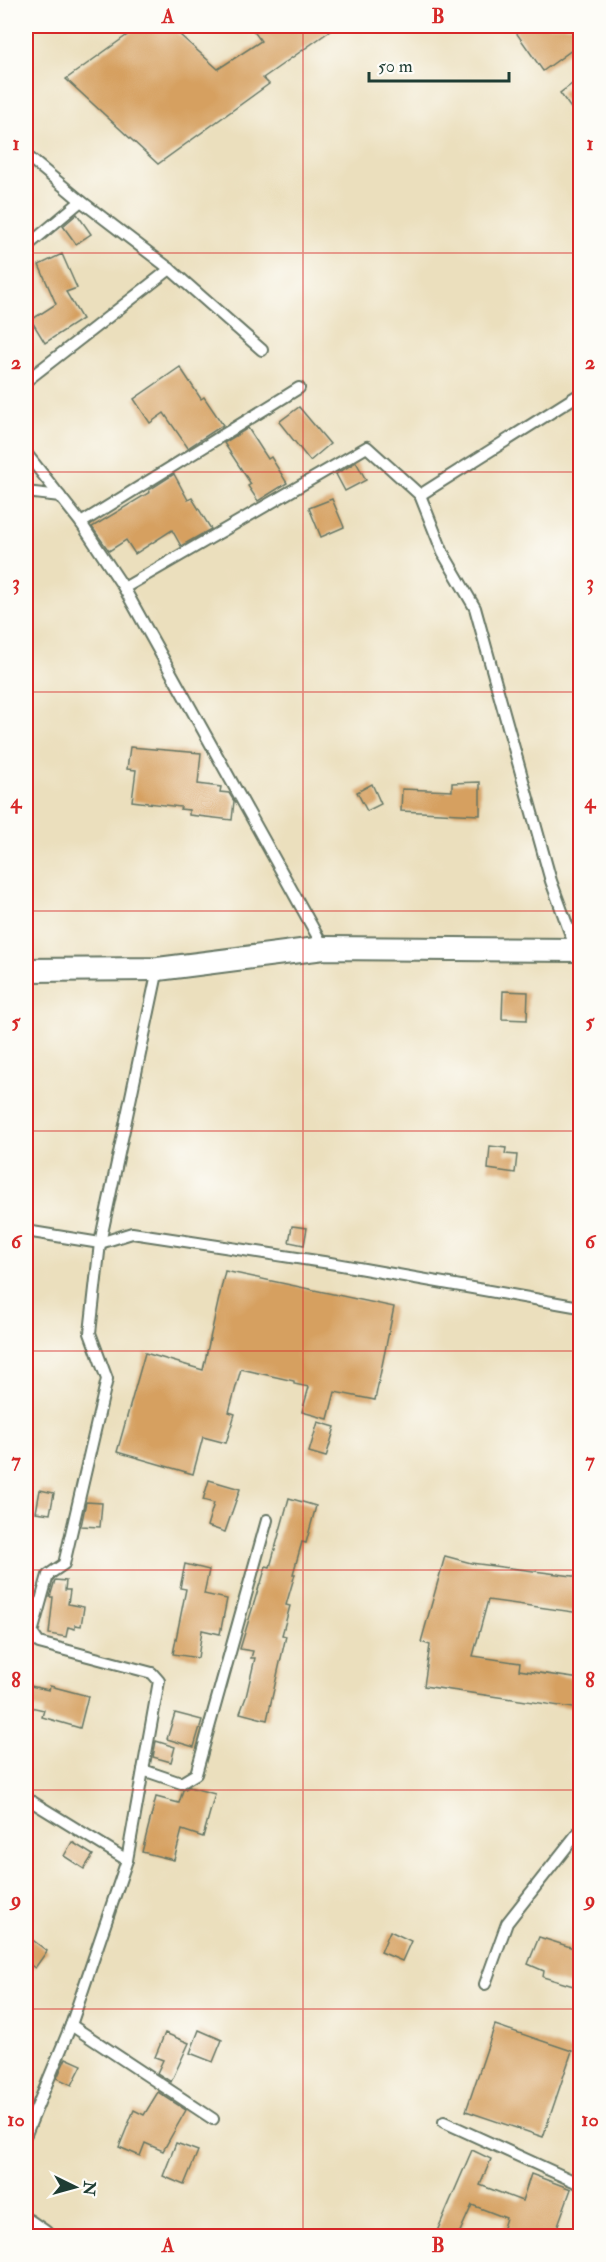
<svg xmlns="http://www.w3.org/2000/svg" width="606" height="2262" font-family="'IM FELL Double Pica',serif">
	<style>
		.building { fill: #d6a061 }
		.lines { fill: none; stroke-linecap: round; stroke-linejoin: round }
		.service-casing { stroke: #667664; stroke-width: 14 }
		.minor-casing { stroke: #667664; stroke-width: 26 }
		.service { stroke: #fff; stroke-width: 10 }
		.minor { stroke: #fff; stroke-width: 22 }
		.grid { fill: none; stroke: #d62828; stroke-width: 1.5; stroke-opacity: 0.55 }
		.neatline { fill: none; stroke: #d62828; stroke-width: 2 }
		.grid-label { font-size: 20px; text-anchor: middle; font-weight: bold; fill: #d62828 }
	</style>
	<rect width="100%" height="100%" fill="#fdfcf7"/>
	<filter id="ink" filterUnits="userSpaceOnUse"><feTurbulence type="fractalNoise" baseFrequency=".0167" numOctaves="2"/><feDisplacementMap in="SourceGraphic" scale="12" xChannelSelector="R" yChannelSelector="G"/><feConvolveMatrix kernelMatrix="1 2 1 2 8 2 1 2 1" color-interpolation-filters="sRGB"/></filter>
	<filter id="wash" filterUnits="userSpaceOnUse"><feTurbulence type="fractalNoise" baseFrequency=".008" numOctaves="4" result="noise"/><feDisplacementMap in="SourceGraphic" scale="24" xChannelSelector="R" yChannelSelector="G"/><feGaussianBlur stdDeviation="1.35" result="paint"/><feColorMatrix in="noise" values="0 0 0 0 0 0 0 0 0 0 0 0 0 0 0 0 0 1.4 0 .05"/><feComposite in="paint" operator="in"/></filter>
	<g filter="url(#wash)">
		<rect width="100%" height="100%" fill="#ebdfbd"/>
		<g id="blocks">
			<!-- building -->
			<g class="building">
				<path d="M140 26H170L218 69 261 41 250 26H337L263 78 269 84 158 164 66 79Z"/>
				<path d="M522 26H580V44L543 71 515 31Z"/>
				<path d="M580 78V121L560 93Z"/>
				<path d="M77 214 91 234 76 244 63 226Z"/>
				<path d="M62 254 77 288 66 292 82 319 45 343 31 320 56 304 39 265Z"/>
				<path d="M180 367 201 399 204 397 223 425 188 448 164 413 150 423 134 399Z"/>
				<path d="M299 407 330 444 310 461 279 422Z"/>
				<path d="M248 428 268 459 271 457 287 483 258 501 248 486 251 484 224 443Z"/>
				<path d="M356 462 366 480 345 491 336 474Z"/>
				<path d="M174 474 188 500 192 498 211 529 181 546 172 530 135 554 126 540 109 551 92 527 150 492 149 490Z"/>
				<path d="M332 499 344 527 321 537 309 508Z"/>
				<path d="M130 747 201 753 198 784 221 787 220 792 229 793 234 801 232 820 189 815V810L180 809 181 807 132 801 136 770 127 769Z"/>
				<path d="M480 782V815L401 811 402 789 452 791V783Z"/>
				<path d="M372 784 381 804 367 811 357 792Z"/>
				<path d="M503 991 528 992 527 1020 502 1019Z"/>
				<path d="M490 1146 506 1148 505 1154 517 1155 515 1173 488 1169Z"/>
				<path d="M292 1226 307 1228 304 1245 289 1242Z"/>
				<path d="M225 1271 394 1307 375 1400 335 1392 328 1419 302 1412 309 1387 294 1384V1381L241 1369 229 1412 235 1414 226 1443 203 1437 193 1474 117 1452 145 1353 203 1370Z"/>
				<path d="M318 1422 335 1427 326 1457 309 1452Z"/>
				<path d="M209 1480 240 1489 225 1532 207 1526 214 1503 203 1500Z"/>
				<path d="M40 1490 54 1493 50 1514 36 1512Z"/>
				<path d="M289 1498 316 1506 306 1543 302 1542 293 1574H295L286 1605 290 1606 282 1635 286 1636 267 1720 240 1713 246 1697 255 1658H251L253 1651 240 1649 260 1583H261L266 1566 270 1567Z"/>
				<path d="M86 1502 102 1503 100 1527 81 1526Z"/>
				<path d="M445 1556 471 1563 580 1577V1613L488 1600 473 1656 520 1663 519 1670 580 1679V1709L424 1686 430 1645 421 1642Z"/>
				<path d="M185 1564 209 1570 204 1594 227 1599 220 1634 202 1630 198 1658 173 1654 186 1589 180 1588Z"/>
				<path d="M55 1580 66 1581 65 1590H70L68 1604 84 1607 81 1626 75 1625V1629L68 1627 66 1637 49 1634 53 1597H50Z"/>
				<path d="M26 1685 49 1690 50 1686 88 1696 80 1728 42 1717 44 1710 26 1706Z"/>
				<path d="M175 1713 202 1720 194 1747 167 1739Z"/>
				<path d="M156 1741 175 1747 171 1762 153 1757Z"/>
				<path d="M189 1787 215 1794 203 1837 182 1830 174 1860 142 1852 156 1797 179 1803 183 1790Z"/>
				<path d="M72 1842 93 1855 84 1869 64 1856Z"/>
				<path d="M390 1931 411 1941 402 1961 381 1952Z"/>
				<path d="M26 1935 47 1951 35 1968 26 1962Z"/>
				<path d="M539 1937 580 1950V1988L543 1977 544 1971 528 1964Z"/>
				<path d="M495 2025 572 2051 543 2137 466 2111Z"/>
				<path d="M199 2030 222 2040 213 2062 190 2053Z"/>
				<path d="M165 2033 189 2043 171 2082 157 2073 163 2060 155 2057Z"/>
				<path d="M66 2058 82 2065 72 2085 57 2078Z"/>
				<path d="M158 2092 186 2110 163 2151 145 2143 140 2156 119 2147 134 2110 144 2115Z"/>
				<path d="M176 2143 198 2151 184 2185 163 2176Z"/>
				<path d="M472 2150 491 2159 480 2185 522 2201 531 2174 571 2189 554 2236H509L501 2234 506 2218 472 2205 458 2236H435Z"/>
			</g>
		</g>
	</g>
	<g filter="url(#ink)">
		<use href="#blocks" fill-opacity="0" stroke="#667664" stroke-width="1.5"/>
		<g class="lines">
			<!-- service casing -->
			<g class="service-casing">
				<g id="service">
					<path d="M26 155 81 201"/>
					<path d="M26 247 81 201 170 269 262 350"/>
					<path d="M26 381 170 269"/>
					<path d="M26 453 81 523 124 588 324 948"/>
					<path d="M26 492 60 496"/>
					<path d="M420 495 443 553 475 608 551 881 576 949"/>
					<path d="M81 523 299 388"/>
					<path d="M124 588 367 447 420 495 580 394"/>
					<path d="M26 1231 100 1243 132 1233 330 1263 580 1307"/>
					<path d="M143 1770 159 1681 152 1673 39 1643 32 1633 48 1575 64 1564 107 1379 90 1333 100 1243 158 969"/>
					<path d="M26 1798 127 1860"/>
					<path d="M485 1984 507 1923 580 1830"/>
					<path d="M71 2025 213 2119"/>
					<path d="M444 2122 580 2184"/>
					<path d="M26 2134 71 2025 127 1860 143 1770 181 1783 196 1774 267 1520"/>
				</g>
			</g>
			<!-- minor casing -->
			<g class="minor-casing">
				<g id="minor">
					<path d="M26 970 158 969 324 948 580 950"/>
					<path d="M26 2225 42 2236"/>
				</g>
			</g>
			<!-- service -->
			<use href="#service" class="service"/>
			<!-- minor -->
			<use href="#minor" class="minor"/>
		</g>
	</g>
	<!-- grid -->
	<path class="grid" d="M303 26V2236M26 253H580M26 472H580M26 692H580M26 911H580M26 1131H580M26 1351H580M26 1570H580M26 1790H580M26 2009H580"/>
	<!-- margin -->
	<rect width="606" height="2262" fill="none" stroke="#fdfcf7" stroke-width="66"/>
	<!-- north arrow -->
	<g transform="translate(75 2187) rotate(95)" stroke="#fdfcf7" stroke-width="4.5" paint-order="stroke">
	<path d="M0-4.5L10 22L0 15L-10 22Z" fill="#1f3d34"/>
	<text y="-9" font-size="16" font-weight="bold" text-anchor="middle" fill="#1f3d34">N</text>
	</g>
	<!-- scale -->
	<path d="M369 72v9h140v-9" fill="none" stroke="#1f3d34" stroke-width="3"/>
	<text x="378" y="72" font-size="18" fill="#1f3d34" stroke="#fdfcf7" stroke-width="4.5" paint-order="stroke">50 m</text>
	<rect x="33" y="33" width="540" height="2196" class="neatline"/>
	<g class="grid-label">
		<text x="168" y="23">A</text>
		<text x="438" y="23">B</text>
		<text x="16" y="150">1</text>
		<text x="590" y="150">1</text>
		<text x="16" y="369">2</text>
		<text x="590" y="369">2</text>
		<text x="16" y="589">3</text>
		<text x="590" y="589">3</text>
		<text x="16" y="808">4</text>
		<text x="590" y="808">4</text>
		<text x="16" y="1028">5</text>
		<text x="590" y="1028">5</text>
		<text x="16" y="1248">6</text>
		<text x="590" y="1248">6</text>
		<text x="16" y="1467">7</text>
		<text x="590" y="1467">7</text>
		<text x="16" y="1687">8</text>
		<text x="590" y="1687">8</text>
		<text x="16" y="1906">9</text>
		<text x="590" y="1906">9</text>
		<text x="16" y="2126">10</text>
		<text x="590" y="2126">10</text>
		<text x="168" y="2252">A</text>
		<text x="438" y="2252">B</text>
	</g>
</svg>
